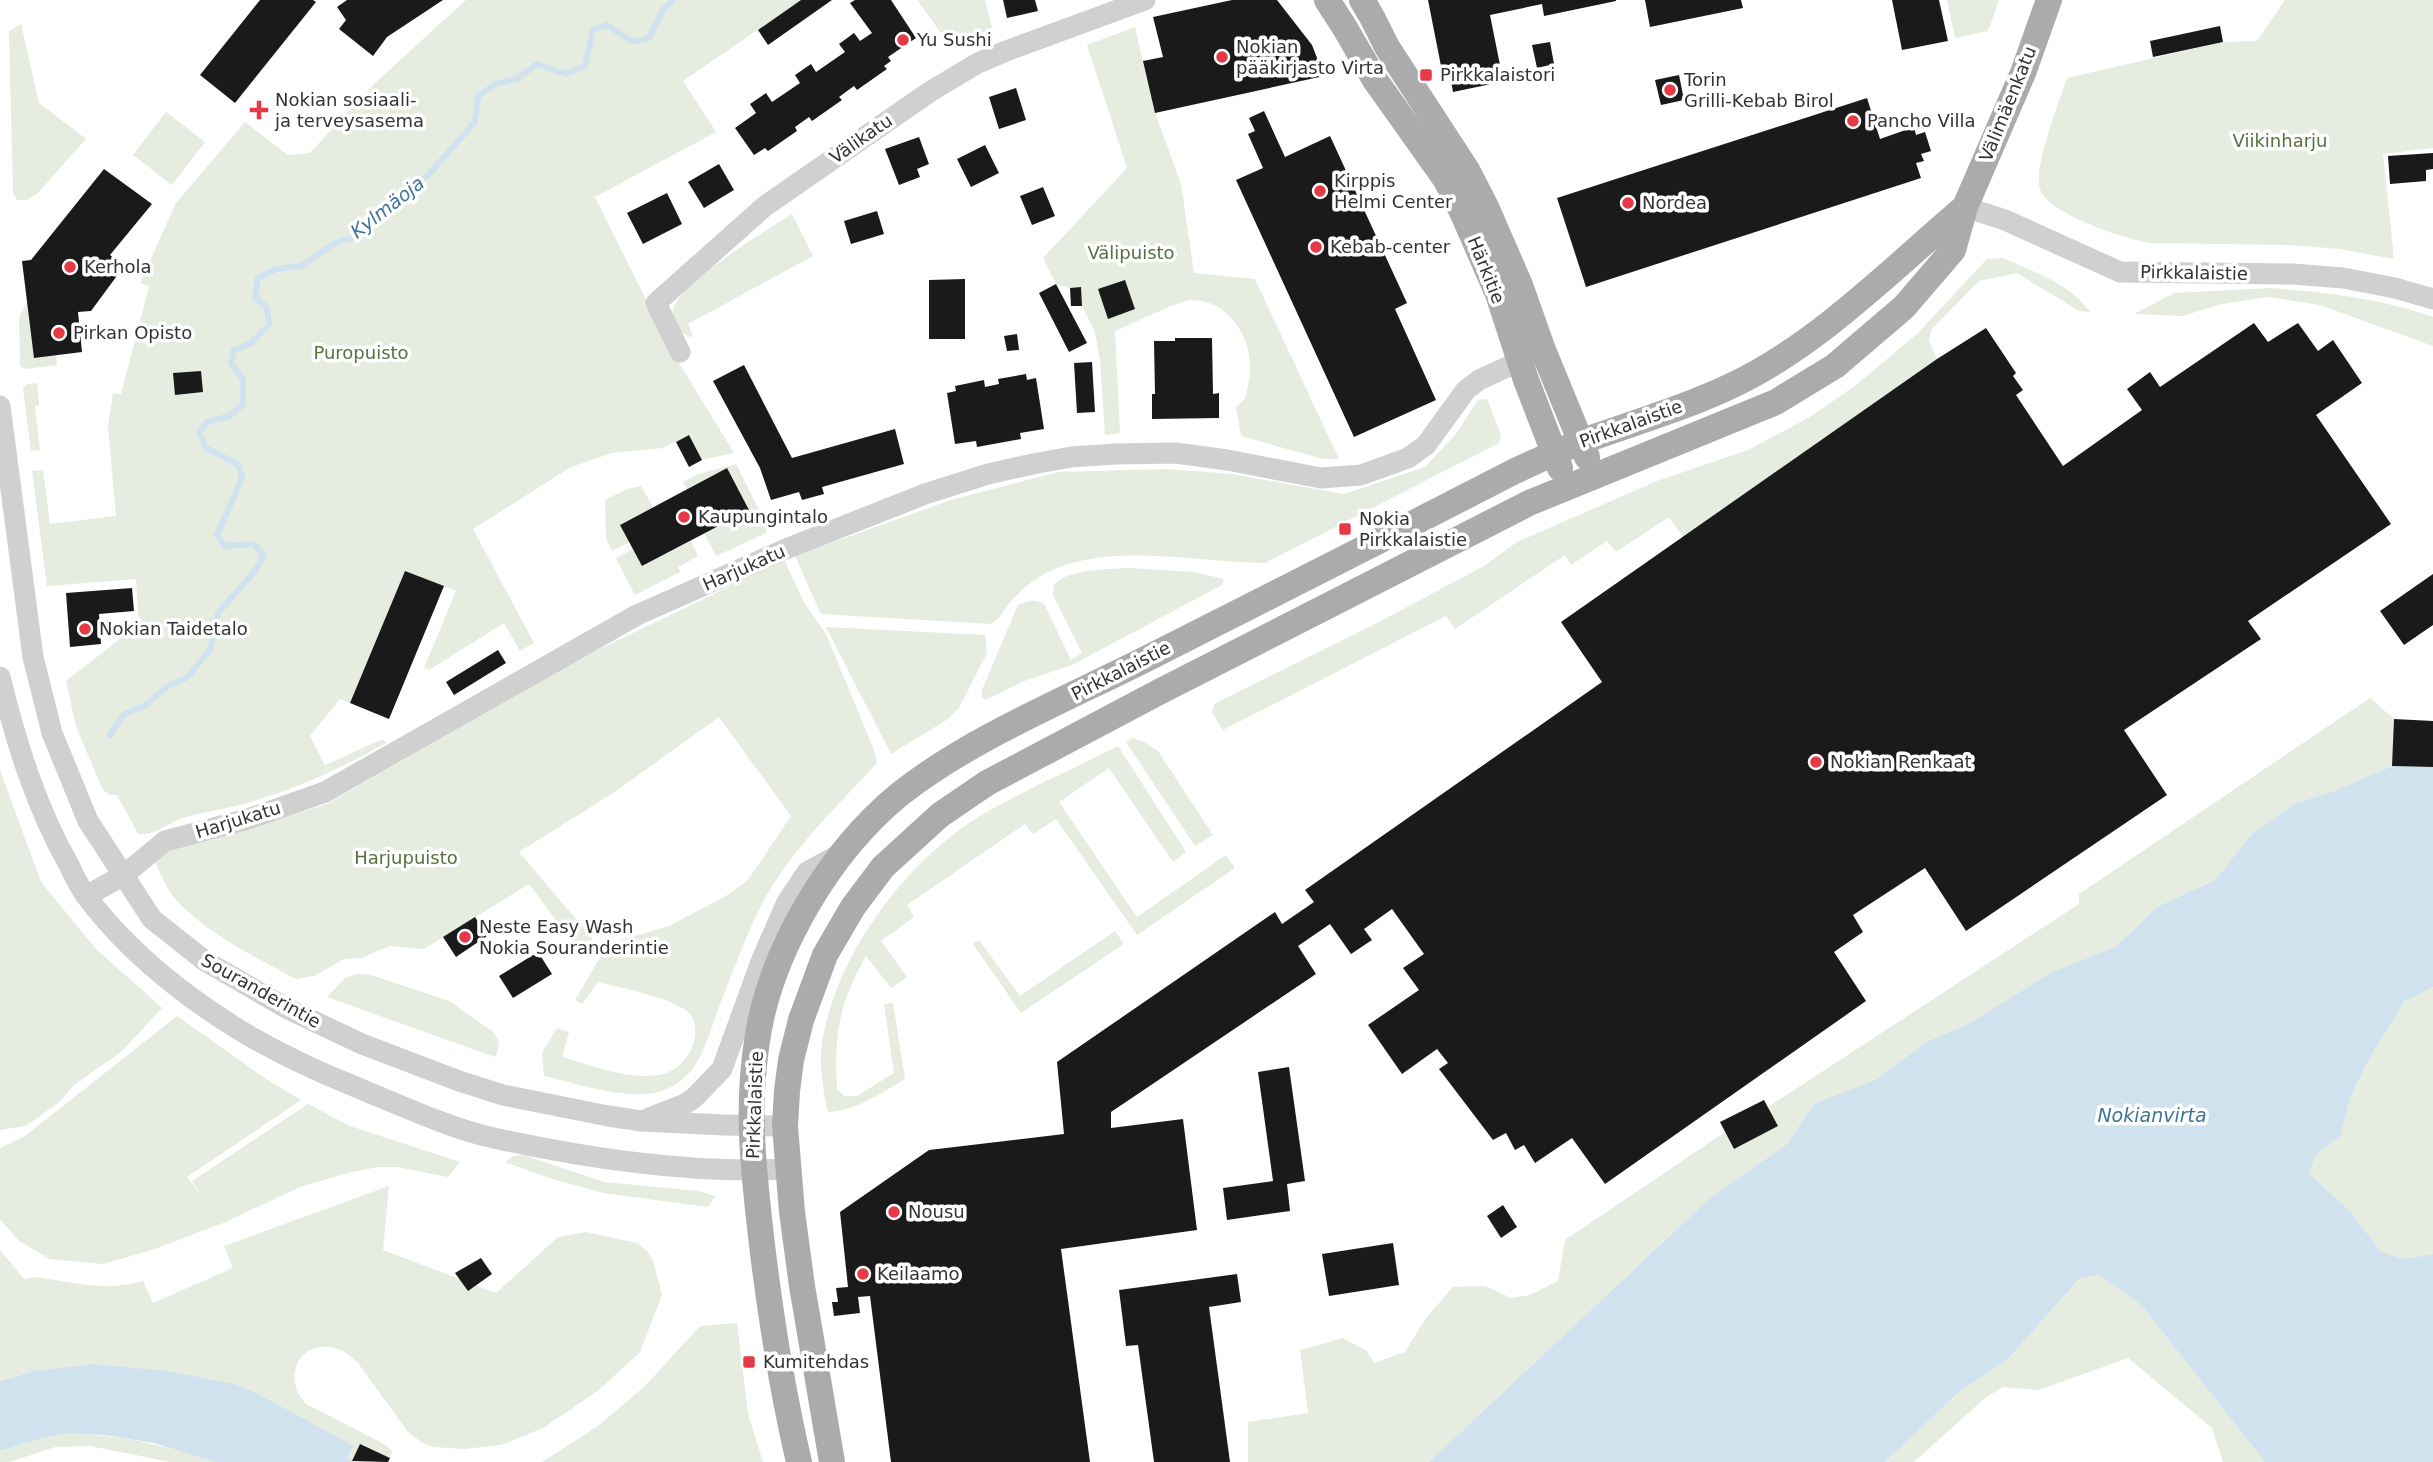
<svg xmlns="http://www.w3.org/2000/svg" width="2433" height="1462" font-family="'DejaVu Sans',sans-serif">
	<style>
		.green { fill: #e6ecdf }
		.water { fill: #cfe2ee }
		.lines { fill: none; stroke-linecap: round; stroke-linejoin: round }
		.stream { stroke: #cfe2ee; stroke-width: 6 }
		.building { fill: #1a1a1a }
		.minor { stroke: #d0d0d0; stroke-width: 21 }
		.major { stroke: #ababab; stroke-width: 26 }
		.poi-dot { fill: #e63946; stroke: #fff; stroke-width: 2.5 }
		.labels { text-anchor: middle; stroke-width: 7; stroke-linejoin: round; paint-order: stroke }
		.poi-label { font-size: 18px; fill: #333; stroke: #fff; text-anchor: start }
		.street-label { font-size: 18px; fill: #333; stroke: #fff }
		.park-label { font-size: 18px; fill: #56703f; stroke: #fff }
		.water-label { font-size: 19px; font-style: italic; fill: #3f7597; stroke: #fff }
	</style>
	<rect width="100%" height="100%" fill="#fff"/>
	<!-- green -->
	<g class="green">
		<path d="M466 0H801L683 81 716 132 595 197 670 348 734 453 702 460 689 435 663 448 612 453 571 467 473 529 534 643 520 651 504 623 429 670 424 668 456 591 405 571 350 703 340 699 310 736 325 765 383 739 386 743C345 766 303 786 257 800 233 808 208 811 183 818 170 822 151 837 138 834L117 795H110L103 790 76 727 66 681 139 624 136 579 47 586 32 471 43 470 50 524 116 516 108 426 113 393 121 394 149 286 140 283 176 203 245 122 288 155 310 153 375 83Z"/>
		<path d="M917 0H985L992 28 952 48Z"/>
		<path d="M1947 0H1999L1988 31 1955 38Z"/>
		<path d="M2285 0H2433V148L2383 154 2394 259 2339 249 2292 245 2150 243C2125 239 2048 214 2040 189 2033 168 2059 102 2067 78L2223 42 2257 41Z"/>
		<path d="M21 24 39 103 86 139 38 193 27 200H17L13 193 9 31Z"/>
		<path d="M1135 27 1155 113 1181 184 1194 273 1255 279 1339 459H1323L1241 436 1236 407 1245 399C1247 390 1250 381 1250 372 1252 337 1229 300 1191 300 1180 300 1130 325 1115 331L1120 433 1105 435 1100 360 1095 332 1082 306 1081 287 1070 288 1056 284 1043 258 1127 168 1087 45Z"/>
		<path d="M166 112 205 142 172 185 133 155Z"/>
		<path d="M792 214 813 256 688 324 693 336 690 337C680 332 672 324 673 311 676 285 768 229 792 214Z"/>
		<path d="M2003 258C2033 272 2070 283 2090 312L2079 311 2017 273 1979 281 1931 330 1929 341 1937 359 1683 537 1669 517 1616 552 1607 541 1571 565 1565 555 1455 629 1446 616 1223 730 1212 712 1214 704 1377 623 1484 566 1517 542 1657 481 1748 450 1810 417 1856 385 1917 334 1987 259Z"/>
		<path d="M2272 288C2329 293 2378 298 2433 317V346L2320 305 2268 297 2222 304 2182 316 2134 314 2174 293Z"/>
		<path d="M26 304H29L35 358 56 355 57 365 25 369 20 366 19 318Z"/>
		<path d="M37 383 39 405 35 406 40 450 31 451 23 388 27 384Z"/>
		<path d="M1487 399 1501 435 1499 443 1265 563C1195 563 1097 538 1035 580 1027 585 1017 594 1011 601 1003 611 1001 618 990 624L821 614 795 556 951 500 1058 472 1168 469 1232 474 1344 494 1425 467 1455 435 1478 400Z"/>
		<path d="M736 464 766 524V533L716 556 704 533 727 468 687 489 683 482 701 473Z"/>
		<path d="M641 486 653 507 621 524 630 542 612 551 606 539 605 500 627 489Z"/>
		<path d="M691 541 698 556 678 567 680 572 635 595 616 558 633 549 643 566Z"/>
		<path d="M784 560 805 604 826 634 874 750 877 763C833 811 784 856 756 916 741 948 729 982 716 1015 710 1032 704 1053 693 1068 686 1078 675 1086 664 1090 633 1103 576 1083 544 1076L542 1053 557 1028 569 1032 562 1057C591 1065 627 1080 658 1075 673 1073 684 1063 691 1050 696 1039 698 1025 690 1014 678 999 618 987 598 982L582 1004 575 1000 608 944 669 926 726 896 748 880 791 816 719 717 613 793 519 852 593 939 581 948 576 947 529 884 424 949 389 946 362 958 344 959 314 976 296 979C255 957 211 936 178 902 167 891 161 874 154 860L166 850 256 826 327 804 581 658Z"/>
		<path d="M1128 568 1194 572 1224 579 1222 585 1072 665 1027 680 987 699 982 698V690L1018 605C1029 600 1034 599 1044 604L1071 660 1082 653 1053 595 1054 584C1073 568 1104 570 1128 568Z"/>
		<path d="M826 627 985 635 987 653 959 708 948 719 891 754Z"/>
		<path d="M2370 698 2394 719 2392 766 2332 792 2295 803 2251 835 2215 880 2159 906 2115 947 2050 973 1970 1023 1928 1041 1875 1080 1814 1105 1787 1144 1710 1198 1429 1462H1248V1422L1308 1413 1300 1350 1343 1338 1367 1351 1374 1363 1405 1352 1426 1318 1453 1287 1485 1286 1511 1298 1530 1295 1558 1281 1565 1240 1725 1132 1734 1149 1777 1126 1768 1107 2079 904V894Z"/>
		<path d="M1133 738 1144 742 1158 751 1213 835 1195 846 1126 742Z"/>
		<path d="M1118 746 1186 852 1173 862 1109 768 1059 802 1137 917 1226 855 1235 868 1137 935 1056 819 1033 834 1025 824 907 905 914 917 881 941 907 977 891 988 866 956C839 1004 834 1033 837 1089L844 1096H857L894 1073 884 1004 893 1003 905 1079C881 1093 856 1111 828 1112 823 1090 819 1065 822 1043 836 955 905 862 980 816 1024 790 1073 769 1118 746Z"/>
		<path d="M0 770 41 882 96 949 162 1008 121 1052 75 1084 58 1103 26 1126 0 1130Z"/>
		<path d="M1115 931 1124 944 1021 1013 973 944 979 940 1020 996Z"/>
		<path d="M358 974 371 975 449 1001 492 1031 498 1039 499 1048 495 1057 327 997 345 978Z"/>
		<path d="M2433 987V1254L2404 1259 2381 1252 2351 1212 2309 1173 2316 1155 2340 1136 2351 1096 2369 1059 2404 1002Z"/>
		<path d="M177 1016 263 1077 301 1100 187 1177 204 1200 192 1181 308 1104 350 1126 460 1162 448 1177 397 1167H378L351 1172 300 1187 223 1223 155 1249 103 1264 50 1259 19 1241 0 1219V1148L25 1136Z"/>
		<path d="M524 1155 604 1182 698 1191 715 1196 708 1207 603 1193 552 1179 505 1162 513 1156Z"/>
		<path d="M389 1186 383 1250 496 1293 558 1237 586 1232 637 1243 647 1251 653 1260 662 1295 640 1352 599 1390 543 1428 501 1445 464 1449 434 1447 421 1442 408 1432 358 1363C351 1357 344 1350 335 1348 299 1339 281 1378 306 1404L384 1444 392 1451 390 1458 360 1444 352 1461 347 1459 354 1446 228 1382 160 1370 93 1364 34 1371 0 1381V1250L24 1279 34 1277C71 1282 107 1292 143 1281L153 1303 233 1268 224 1246Z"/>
		<path d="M2101 1275 2142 1306 2265 1462H2223L2212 1428 2128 1358 2039 1390 2003 1387 1985 1398 1914 1462H1885L1958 1393 2009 1358 2080 1278Z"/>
		<path d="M737 1323 748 1414 763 1462H542L598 1426 645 1386 700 1326Z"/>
		<path d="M68 1433C119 1435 168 1445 215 1462H171L90 1446 55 1447 10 1462H0V1451L43 1438Z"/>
	</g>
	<!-- water -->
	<g class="water">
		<path d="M2392 766 2433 767V987L2404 1002 2369 1059 2351 1096 2340 1136 2316 1155 2309 1173 2351 1212 2381 1252 2404 1259 2433 1254V1462H2265L2142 1306 2100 1275 2080 1278 2009 1358 1958 1393 1885 1462H1429L1710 1198 1787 1144 1814 1104 1875 1080 1928 1041 1970 1023 2050 973 2115 947 2159 906 2215 880 2251 835 2295 803 2332 792Z"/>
		<path d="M93 1364 160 1370 228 1382 254 1392 354 1446 347 1458 354 1462H215L154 1443 104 1435 68 1433 43 1438 0 1451V1381L34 1371Z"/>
	</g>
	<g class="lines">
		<!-- stream -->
		<path class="stream" d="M110 735 123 715 146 705 168 686 188 677 210 649 218 613 256 570 264 556 254 544 225 546 217 535 242 478 239 465 206 448 199 432 207 422 230 416 243 404V379L231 363 234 350 250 344 269 325 267 308 255 297 258 278 276 269 301 266 335 243 355 237 429 174 475 122 478 96 496 84 518 78 537 64 566 74 585 66 593 30 607 25 633 42 649 38 663 10 673 0"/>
	</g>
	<!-- building -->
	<g class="building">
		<path d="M260 0H313L316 2 235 103 200 75Z"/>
		<path d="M347 0H443L387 37 373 56 339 29 346 20 337 7Z"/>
		<path d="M801 0H832L768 45 758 30Z"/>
		<path d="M855 0H891L916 38 888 57 891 61 884 66 887 69 857 90 854 86 839 97 842 100 812 121 809 117 795 127 797 131 768 151 765 148 754 155 735 128 756 113 750 104 766 93 772 102 800 83 795 75 811 64 816 72 845 52 839 44 854 33 860 41 872 33 850 3Z"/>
		<path d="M1003 0H1035L1038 11 1007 18Z"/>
		<path d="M1232 0H1277L1312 45 1324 76 1155 113 1143 61 1163 57 1153 17Z"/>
		<path d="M1428 0H1616V1L1544 16 1542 4 1490 15 1502 75 1495 77 1496 83 1453 92 1448 65 1441 66Z"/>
		<path d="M1645 0H1741L1743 8 1650 27Z"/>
		<path d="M1892 0H1939L1948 41 1902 50Z"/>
		<path d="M2220 26 2223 42 2153 57 2150 41Z"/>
		<path d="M1550 42 1554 64 1537 68 1532 45Z"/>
		<path d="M1679 75 1684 100 1661 105 1655 80Z"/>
		<path d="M1016 88 1026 120 999 129 989 97Z"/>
		<path d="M1867 98 1880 139 1914 127 1916 135 1925 132 1931 151 1921 154 1924 161 1916 163 1921 178 1586 287 1557 198Z"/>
		<path d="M1264 111 1285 157 1330 136 1407 303 1395 309 1436 400 1354 437 1236 180 1263 168 1248 134 1255 131 1249 118Z"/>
		<path d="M919 137 929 164 917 169 920 177 899 185 885 149Z"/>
		<path d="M985 145 999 173 971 187 957 159Z"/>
		<path d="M2433 153V169L2426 170V181L2390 184 2388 156Z"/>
		<path d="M719 164 734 190 704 208 688 182Z"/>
		<path d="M104 169 152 204 110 255 116 260 119 273 91 311 78 312 82 352 34 358 22 261 31 260Z"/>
		<path d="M1043 187 1055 216 1032 225 1020 196Z"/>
		<path d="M667 193 682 224 643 244 627 213Z"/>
		<path d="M877 211 884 234 851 244 844 221Z"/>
		<path d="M965 279V339H929V280Z"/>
		<path d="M1125 280 1135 309 1108 319 1098 289Z"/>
		<path d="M1056 284 1087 343 1069 352 1039 293Z"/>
		<path d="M1081 287 1082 306H1071L1070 288Z"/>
		<path d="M2254 323 2268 342 2298 323 2318 351 2333 340 2362 383 2316 415 2391 524 2248 621 2261 639 2124 730 2167 795 1966 931 1925 868 1853 915 1863 932 1834 952 1866 1001 1605 1184 1572 1138 1535 1163 1524 1145 1515 1150 1506 1133 1493 1140 1439 1069 1448 1063 1437 1049 1402 1074 1368 1025 1419 990 1403 968 1424 954 1392 909 1364 929 1372 940 1351 954 1330 924 1298 946 1316 974 1111 1112V1128L1183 1119 1197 1230 1061 1249 1090 1462H891L870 1296 858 1297 860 1313 834 1316 832 1302H838L836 1288 848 1287 840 1212 929 1150 1064 1134 1057 1062 1275 912 1282 924 1314 902 1305 890 1602 682 1561 622 1937 359 1986 328 2016 373 2013 376 2023 390 2016 395 2063 466 2142 410 2127 389 2150 372 2160 387Z"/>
		<path d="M1017 334 1019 350 1007 351 1004 336Z"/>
		<path d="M1175 338H1212L1213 394 1219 393V418L1152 419V394H1155L1154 341H1175Z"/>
		<path d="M1092 362 1095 412 1077 413 1074 363Z"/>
		<path d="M744 365 792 458 895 429 904 464 822 487 824 494 802 500 799 492 771 500 760 468 713 381Z"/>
		<path d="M201 371 203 392 175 395 173 373Z"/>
		<path d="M1026 374 1027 380 1036 378 1044 429 1020 433 1021 439 977 447 976 441 955 444 947 393 956 391 955 386 984 380 985 387 999 384 998 379Z"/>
		<path d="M689 435 702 460 689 467 676 442Z"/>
		<path d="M727 468 749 510 642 566 620 525Z"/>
		<path d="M405 571 444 586 389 719 350 703Z"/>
		<path d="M2433 574V625L2404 645 2380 611Z"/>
		<path d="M132 588 134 611 99 614 101 644 70 647 66 593Z"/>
		<path d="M498 650 506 663 454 695 446 682Z"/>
		<path d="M2394 719 2433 721V767L2392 766Z"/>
		<path d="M475 917 487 936 456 957 443 937Z"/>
		<path d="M538 952 552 974 513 998 499 976Z"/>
		<path d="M1289 1067 1305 1181 1287 1184 1290 1211 1227 1220 1223 1188 1273 1181 1258 1072Z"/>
		<path d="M1764 1100 1778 1126 1734 1149 1720 1122Z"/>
		<path d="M1503 1205 1517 1227 1501 1238 1487 1216Z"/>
		<path d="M1393 1243 1399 1285 1329 1296 1322 1254Z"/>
		<path d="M481 1258 492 1274 468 1291 455 1273Z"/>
		<path d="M1237 1274 1241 1302 1209 1307 1230 1462H1154L1138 1345 1126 1346 1119 1290Z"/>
		<path d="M360 1444 390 1458 388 1462 352 1461Z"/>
	</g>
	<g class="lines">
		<!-- minor -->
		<g class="minor">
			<path d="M1965 207 2005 220 2120 272 2293 274 2343 278 2395 288 2433 299"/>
			<path d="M680 352 656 303 765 206 931 91 978 63 1006 51 1145 0"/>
			<path d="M0 406 33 657 52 733 88 821 152 919 205 961 288 1009 362 1044 459 1081 503 1095 608 1116 642 1121 723 1125 785 1126"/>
			<path d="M0 677C16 742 36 807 69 865 74 876 80 888 87 897 137 964 218 1023 293 1059 318 1072 345 1082 370 1093 409 1109 453 1129 494 1138 589 1159 690 1174 788 1169"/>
			<path d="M86 896 124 875 165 841 248 819 325 792 637 615 786 549 925 494 988 474 1033 464 1071 457 1116 454 1176 453 1227 460 1321 478 1361 475 1408 458 1426 445 1466 390 1479 380 1531 356"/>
			<path d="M649 1118 685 1104 694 1098 722 1069 762 959 787 902 807 872 842 853"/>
		</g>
		<!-- major -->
		<g class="major">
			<path d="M1327 0 1345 28 1375 80 1446 180 1463 214 1498 294 1526 380 1560 468"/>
			<path d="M1362 0 1372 17 1387 47 1467 170 1486 207 1520 285 1543 350 1587 457"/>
			<path d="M799 1462C782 1390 771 1319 762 1245 754 1174 746 1113 757 1041 770 951 830 851 900 794 968 740 1064 700 1142 661 1267 598 1391 535 1515 471 1537 461 1560 450 1583 441 1633 423 1685 408 1733 385 1819 344 1893 268 1965 207"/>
			<path d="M832 1462 802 1286 792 1212 785 1126 787 1091 791 1060 801 1020 825 955 853 907 883 867 940 815 987 783 1159 692 1529 503 1776 402 1835 366 1904 307 1953 250 1965 207 2023 73 2049 0"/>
		</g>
	</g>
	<!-- markers -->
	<g class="poi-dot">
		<circle cx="903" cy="40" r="7"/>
		<circle cx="1222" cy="57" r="7"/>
		<rect x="1419" y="68" width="14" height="14" rx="3.5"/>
		<circle cx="1670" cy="90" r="7"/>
		<path d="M255.5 99.5h7v7h7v7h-7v7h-7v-7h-7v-7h7z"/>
		<circle cx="1853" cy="121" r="7"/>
		<circle cx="1320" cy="191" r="7"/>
		<circle cx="1628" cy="203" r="7"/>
		<circle cx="1316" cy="247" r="7"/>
		<circle cx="70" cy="267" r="7"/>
		<circle cx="59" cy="333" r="7"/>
		<circle cx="684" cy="517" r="7"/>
		<rect x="1338" y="522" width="14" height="14" rx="3.5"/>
		<circle cx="85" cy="629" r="7"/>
		<circle cx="1816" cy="762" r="7"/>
		<circle cx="465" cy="937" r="7"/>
		<circle cx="894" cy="1212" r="7"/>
		<circle cx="863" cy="1274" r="7"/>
		<rect x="742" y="1355" width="14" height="14" rx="3.5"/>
	</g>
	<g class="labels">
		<!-- poi labels -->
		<g class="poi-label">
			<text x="917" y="46">Yu Sushi</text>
			<text x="1236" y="53">Nokian<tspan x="1236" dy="21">pääkirjasto Virta</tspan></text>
			<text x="1440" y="81">Pirkkalaistori</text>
			<text x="1684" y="86">Torin<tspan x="1684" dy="21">Grilli-Kebab Birol</tspan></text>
			<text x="275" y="106">Nokian sosiaali-<tspan x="275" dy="21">ja terveysasema</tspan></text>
			<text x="1867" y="127">Pancho Villa</text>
			<text x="1334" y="187">Kirppis<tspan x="1334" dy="21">Helmi Center</tspan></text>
			<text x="1642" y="209">Nordea</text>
			<text x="1330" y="253">Kebab-center</text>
			<text x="84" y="273">Kerhola</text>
			<text x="73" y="339">Pirkan Opisto</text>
			<text x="698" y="523">Kaupungintalo</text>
			<text x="1359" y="525">Nokia<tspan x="1359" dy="21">Pirkkalaistie</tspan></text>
			<text x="99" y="635">Nokian Taidetalo</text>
			<text x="1830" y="768">Nokian Renkaat</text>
			<text x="479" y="933">Neste Easy Wash<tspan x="479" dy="21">Nokia Souranderintie</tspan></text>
			<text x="908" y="1218">Nousu</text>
			<text x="877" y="1280">Keilaamo</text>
			<text x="763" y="1368">Kumitehdas</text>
		</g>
		<!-- street labels -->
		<g class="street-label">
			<text transform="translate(2008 104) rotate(-68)" y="6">Välimäenkatu</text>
			<text transform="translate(861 139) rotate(-35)" y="6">Välikatu</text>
			<text transform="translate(1486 270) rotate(68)" y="6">Härkitie</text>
			<text transform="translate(2194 273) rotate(1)" y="6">Pirkkalaistie</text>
			<text transform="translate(1631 424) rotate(-20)" y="6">Pirkkalaistie</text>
			<text transform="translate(744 568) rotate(-24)" y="6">Harjukatu</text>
			<text transform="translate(1121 671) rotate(-27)" y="6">Pirkkalaistie</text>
			<text transform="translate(238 820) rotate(-17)" y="6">Harjukatu</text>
			<text transform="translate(261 991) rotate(29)" y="6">Souranderintie</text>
			<text transform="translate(755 1105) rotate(-88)" y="6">Pirkkalaistie</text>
		</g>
		<!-- park labels -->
		<g class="park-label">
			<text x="2280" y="147">Viikinharju</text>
			<text x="1131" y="259">Välipuisto</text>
			<text x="361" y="359">Puropuisto</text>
			<text x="406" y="864">Harjupuisto</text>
		</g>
		<!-- water labels -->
		<g class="water-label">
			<text transform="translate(387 207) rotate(-38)" y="7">Kylmäoja</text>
			<text x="2152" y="1122">Nokianvirta</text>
		</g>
	</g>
</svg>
